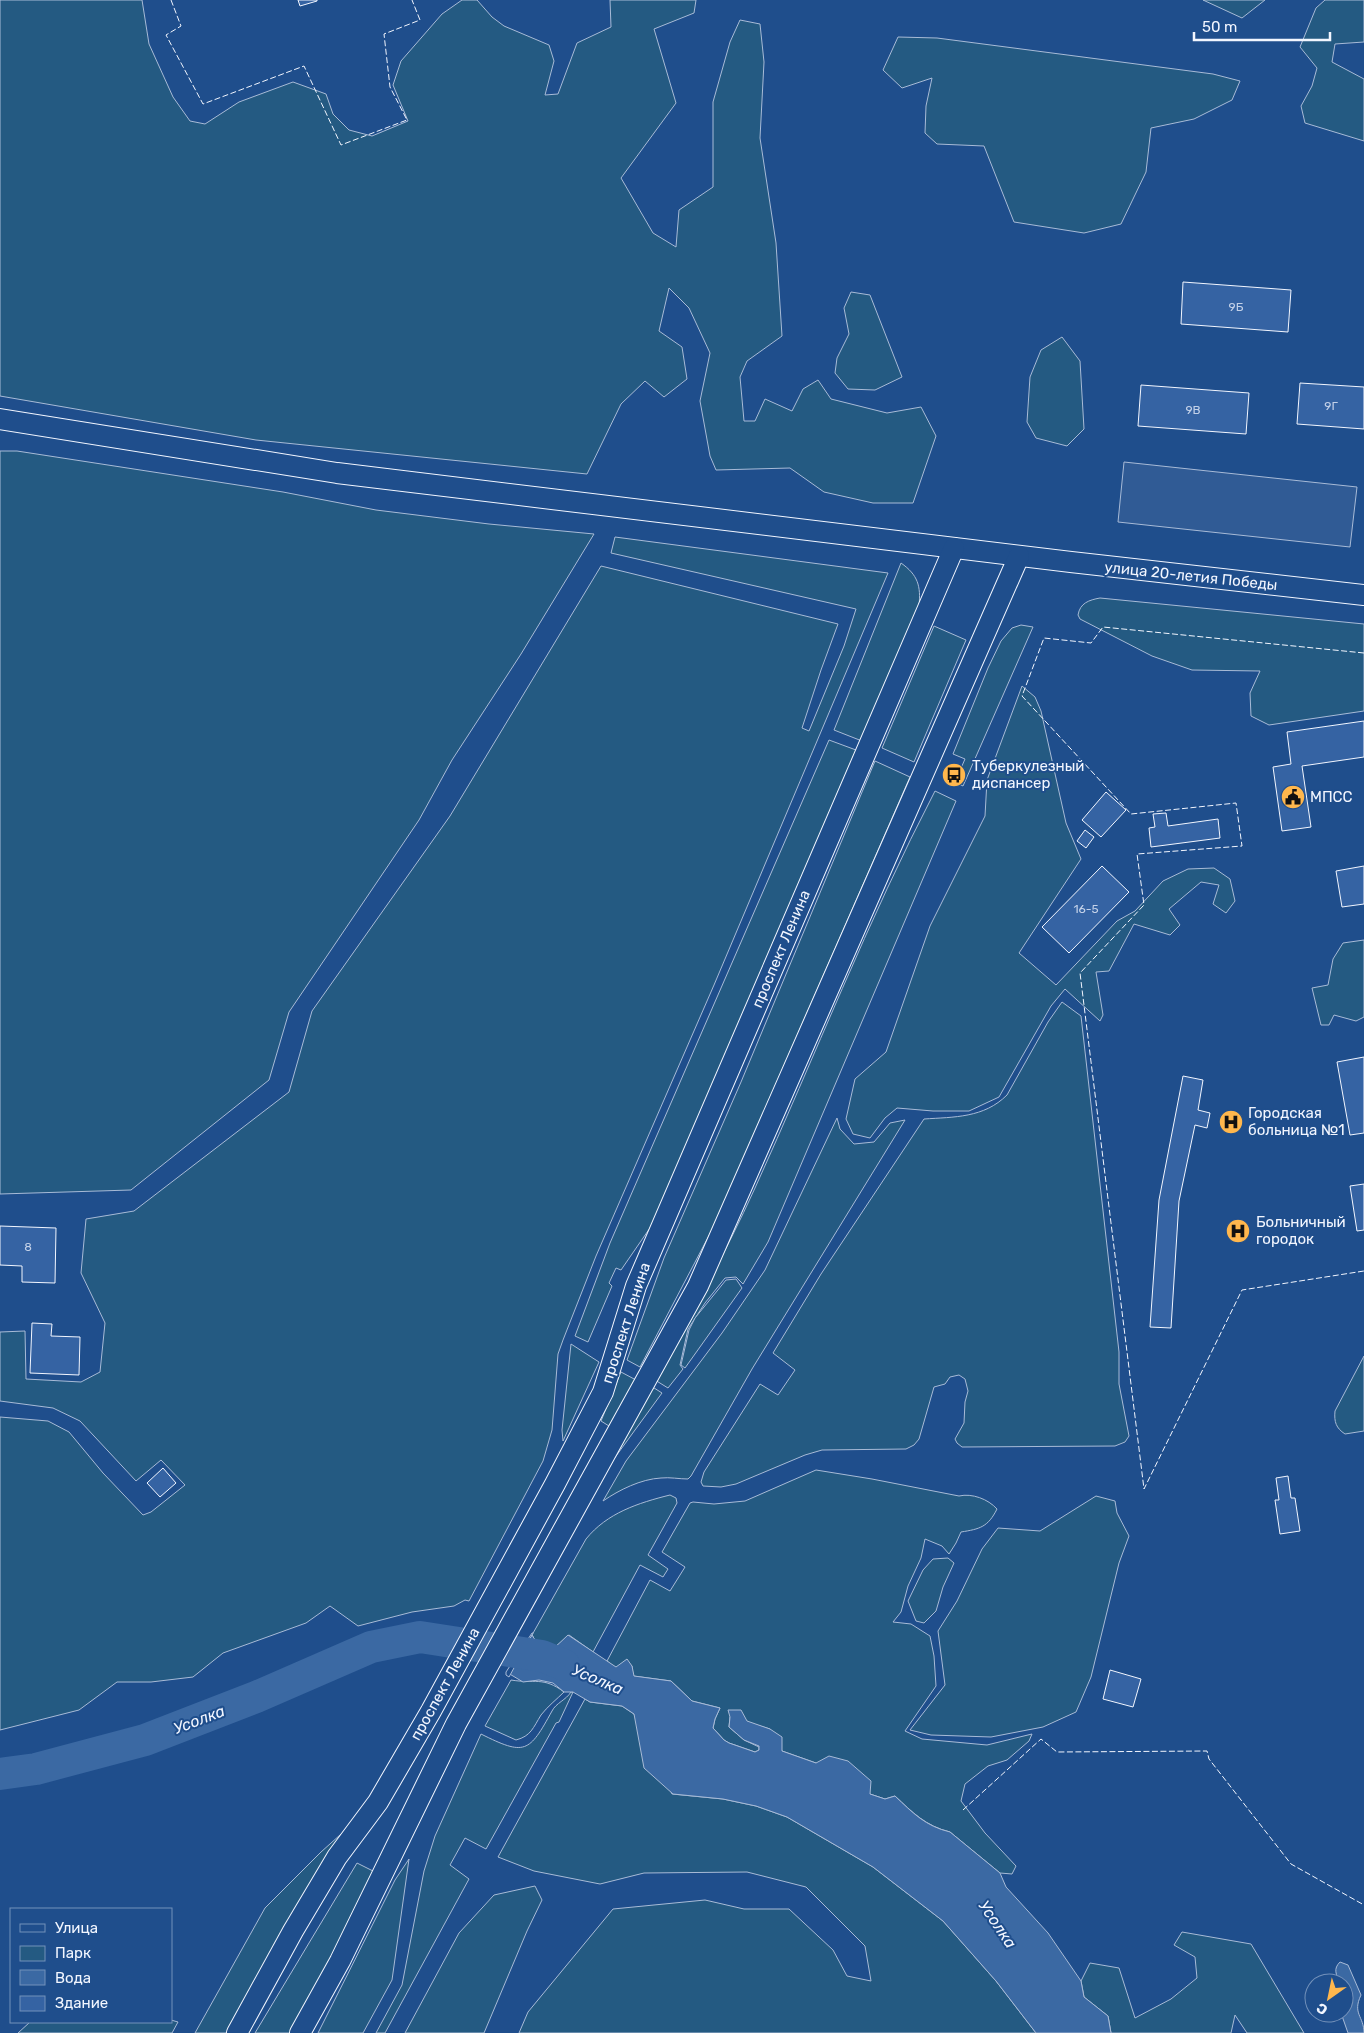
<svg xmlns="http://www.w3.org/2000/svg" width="1364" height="2033" font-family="Rubik,sans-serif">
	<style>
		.green { fill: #245a82; stroke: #a8bbd7 }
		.parking { fill: #305b95; stroke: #a8bbd7 }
		.water { fill: #3b69a3; stroke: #a8bbd7 }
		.pier { fill: #1f4e8c; stroke: #a8bbd7 }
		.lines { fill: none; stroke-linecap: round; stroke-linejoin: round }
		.river { stroke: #3b69a3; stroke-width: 32 }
		.building { fill: #3563a3; stroke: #f2f6ff }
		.minor-casing { stroke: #f2f6ff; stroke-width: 22 }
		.minor { stroke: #1f4e8c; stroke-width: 20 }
		.fence { stroke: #f2f6ff; stroke-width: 1; stroke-dasharray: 6 2.5; stroke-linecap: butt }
		.labels { text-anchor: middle; stroke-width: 4; stroke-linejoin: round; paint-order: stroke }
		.number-label { font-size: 12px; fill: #c3d1e8 }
		.street-label { font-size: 15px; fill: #f2f6ff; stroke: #1f4e8c }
		.poi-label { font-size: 15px; fill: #f2f6ff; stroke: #1f4e8c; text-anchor: start }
		.water-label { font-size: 16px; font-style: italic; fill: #f2f6ff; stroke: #1f4e8c }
	</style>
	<rect width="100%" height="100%" fill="#1f4e8c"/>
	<!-- green -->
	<g class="green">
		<path d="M0 0H142L149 44 173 97 190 121 205 124 239 102 293 82 326 94 333 114 349 130 372 136 408 121 393 85 401 61 442 14 462 0H477L492 17 504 26 549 45 554 61 545 95 558 94 577 43 611 27 610 0H696L694 13 654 29 676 103 621 178 653 233 676 247 679 210 713 187V102L730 42 740 20 760 24 764 62 760 138 776 243 782 336 747 361 740 377 744 421H755L765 399 792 411 803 389 818 380 831 399 887 413 921 407 936 436 913 503H873L824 492 790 468 716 470 710 456 700 401 710 353 689 308 669 288 659 331 682 347 687 379 664 397 645 381 621 404 587 474 256 440 0 396Z"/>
		<path d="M1203 0H1265L1242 18Z"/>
		<path d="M1325 0H1364V42L1335 44 1332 62 1364 79V141L1305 123 1301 106 1312 86 1317 68 1300 47 1316 8Z"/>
		<path d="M898 37 937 38 1213 74 1240 81 1232 100 1194 119 1151 128 1146 172 1121 224 1084 233 1014 222 984 146 937 144 925 133 926 106 932 78 902 88 883 70Z"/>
		<path d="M851 292 870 295 902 377 875 390 848 389 835 373 837 358 849 334 844 308Z"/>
		<path d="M1062 337 1080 361 1084 429 1067 446 1036 438 1027 422 1030 377 1041 350Z"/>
		<path d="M0 451H17L283 492 376 510 489 524 594 534 521 654 452 760 419 820 289 1012 269 1080 131 1190 0 1194Z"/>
		<path d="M615 537 888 573 714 985 596 1256 563 1340 558 1354 552 1430 543 1461 469 1601 465 1600 454 1606 412 1612 358 1626 330 1606 306 1623 223 1653 193 1677 151 1682H117L79 1710 0 1730V1417L48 1421 69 1432 103 1473 143 1515 151 1512 185 1485 161 1460 136 1481 80 1421 53 1408 0 1401V1332L25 1331 26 1379 81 1382 100 1372 105 1323 81 1273 86 1219 134 1211 289 1092 312 1011 450 816 601 566 838 624 821 670 802 728 809 731 844 646 856 609 611 553Z"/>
		<path d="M901 563C918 575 921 586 919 606L862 741 834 730Z"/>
		<path d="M1100 598 1364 624V711L1269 725 1251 716 1250 693 1260 671 1192 670 1152 656 1080 619 1078 615C1080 603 1089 600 1100 598Z"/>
		<path d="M1021 625 1033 627 963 786 955 782 965 759 953 754 988 668 1001 641 1012 628Z"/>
		<path d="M934 626 966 640 914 762 882 748Z"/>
		<path d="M1022 686 1035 697 1041 711 1066 823 1081 859 1019 953 1056 985 1117 921 1135 911 1163 881 1188 869 1214 868 1230 879 1235 901 1226 913 1213 904 1219 885 1201 882 1169 909 1180 925 1170 935 1134 924 1109 971 1096 972 1103 1015 1100 1021 1065 989 1051 1006 999 1097 969 1111H933L897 1108 885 1118 870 1138 853 1134 846 1119 855 1079 886 1052 930 926 985 816 987 780Z"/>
		<path d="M829 740 856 750 652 1225 621 1270 616 1268 609 1283 612 1286 588 1342 575 1336 610 1243Z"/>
		<path d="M875 761 910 777 714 1226 640 1367 627 1360 664 1258 741 1082Z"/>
		<path d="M935 791 956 801 768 1242 743 1284 736 1277 725 1278 705 1303 688 1329 680 1365 683 1369 668 1388 655 1380C690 1317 725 1254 755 1188 815 1056 868 920 935 791Z"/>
		<path d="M1364 940V1017L1356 1021 1334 1015 1329 1025H1321L1312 988 1328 985 1333 959 1343 943Z"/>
		<path d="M1062 1002 1081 1016 1119 1352V1384L1129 1436 1125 1442 1115 1446 962 1447 957 1443 955 1439 964 1423 965 1402 968 1391 965 1379 959 1375 950 1377 945 1384 934 1387 919 1439 914 1445 906 1449 822 1450 805 1455 736 1484 721 1487 703 1486 701 1482 704 1472 760 1384 778 1395 795 1370 773 1353 821 1274 924 1119C954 1117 984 1118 1007 1095L1048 1022Z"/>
		<path d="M837 1118 840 1129 854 1144 874 1142 890 1123 905 1120 752 1369 691 1476 688 1479C679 1479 670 1477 661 1478 641 1479 619 1490 603 1501L626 1461 722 1333 765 1270Z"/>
		<path d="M736 1279 742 1288 685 1368 681 1365 689 1330 695 1318 726 1280Z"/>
		<path d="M571 1344 599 1362 563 1441 562 1430Z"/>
		<path d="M1364 1356V1431L1345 1434C1336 1428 1334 1422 1335 1411Z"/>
		<path d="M621 1372 636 1380 609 1426 601 1421Z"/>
		<path d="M651 1386 662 1393 608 1467Z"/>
		<path d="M816 1470 872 1479 959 1496C972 1493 988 1499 997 1509 988 1527 980 1529 961 1532L956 1543 949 1554 942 1546 925 1539 921 1558 908 1586 901 1612 893 1622 911 1624 930 1636 934 1656 936 1686 905 1731 922 1739 987 1745 1032 1734 1029 1741 1007 1760 988 1766 965 1784 961 1801 985 1833 1016 1866 1012 1874 1000 1873 950 1832C926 1826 913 1813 895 1796L885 1799 870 1794 816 1763 782 1751 770 1729 730 1717 729 1727 744 1740 759 1747V1750L755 1752 729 1743 724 1740 713 1728 715 1719 720 1708 692 1701 671 1681 633 1676 632 1666 616 1668 607 1661 650 1580 670 1591 685 1567 662 1552 690 1503 693 1502 714 1504 745 1501Z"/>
		<path d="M670 1495 676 1498 677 1503 648 1555 668 1569 663 1577 640 1565 593 1652 569 1635 552 1650 538 1645 532 1635 586 1539C607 1513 638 1503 670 1495Z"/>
		<path d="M1096 1496 1115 1501 1117 1513 1129 1536 1119 1563 1091 1677 1076 1712 1043 1727 991 1737 931 1735 910 1730 945 1685 938 1631 957 1601 982 1549 998 1528 1040 1531Z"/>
		<path d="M948 1558 954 1563 943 1587 936 1611 924 1623 916 1621 908 1601 923 1570 933 1559Z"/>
		<path d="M511 1680C534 1684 543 1676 564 1692 557 1699 547 1707 541 1715 533 1728 531 1736 516 1740L485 1726Z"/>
		<path d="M571 1692H573L559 1722 556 1723 486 1849 465 1838 450 1865 469 1879 385 2033H376L402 1985 424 1871 435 1836 481 1734C525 1756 529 1753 552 1711 556 1703 566 1700 571 1692Z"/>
		<path d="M585 1699 590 1702 622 1706 634 1714 672 1794 723 1799 756 1806 787 1817 873 1867 943 1921 996 1981 1036 2033H519L528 2012 613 1909 705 1900 744 1909H789L833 1950 847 1976 871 1981 865 1946 806 1887 747 1872 644 1873 600 1884 534 1871 498 1857Z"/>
		<path d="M350 1826 283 1932 226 2033H195L265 1908 321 1852Z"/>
		<path d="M409 1859 392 1980 363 2033H318L395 1880Z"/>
		<path d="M357 1863 373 1871 332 1955 290 2033H255Z"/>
		<path d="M535 1886 542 1900 527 1931 484 2033H405L459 1933 494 1895Z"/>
		<path d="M1182 1932 1251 1944 1304 2033H1247L1235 2015 1231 2033H1111L1108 2016 1084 1997 1081 1981 1090 1963 1119 1968 1135 2018 1171 1999 1197 1978 1195 1957 1174 1945Z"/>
		<path d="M171 2020 178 2022 172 2033H18L30 2022H171Z"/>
	</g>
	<!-- parking -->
	<path class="parking" d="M1124 462 1357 487 1350 547 1118 522Z"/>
	<!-- water -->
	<g class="water">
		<path d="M532 1635 538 1645 552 1650 568 1635 616 1667 627 1659 632 1666 634 1676 671 1681 692 1701 720 1708 715 1719 713 1728 724 1740 729 1743 755 1752 759 1750V1746L744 1740 729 1727 730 1717 728 1710H741L747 1721 770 1729 782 1737V1751L816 1763 829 1756 848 1761 871 1781 870 1794 885 1799 895 1796C913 1813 925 1826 950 1832L1000 1873 1006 1887 1048 1933 1081 1981 1084 1997 1108 2016 1111 2033H1036L996 1981 943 1921 873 1867 787 1817 756 1806 723 1799 673 1794 644 1768 634 1714 622 1706 590 1702 573 1692H564L553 1683 539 1680 523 1682 508 1673Z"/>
		<path d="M1340 1962 1348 1965 1361 1995C1352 2014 1364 2016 1364 2033H1348L1341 2013H1344V1983H1340C1336 1974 1333 1969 1340 1962Z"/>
	</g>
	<!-- pier -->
	<path class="pier" d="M532 1633H533L509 1677 506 1675V1672Z"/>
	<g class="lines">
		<!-- river -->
		<path class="river" d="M0 1774 36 1769 145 1740 256 1697 371 1647 420 1637 542 1656 564 1665"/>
	</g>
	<!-- building -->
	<g class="building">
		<path d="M298 0H317V1L300 6Z"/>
		<path d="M1183 282 1291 290 1288 332 1181 324Z"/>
		<path d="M1300 383 1364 387V429L1297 424Z"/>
		<path d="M1141 385 1249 393 1246 434 1138 426Z"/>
		<path d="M1364 721V757L1302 766 1311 827 1282 831 1273 767 1291 764 1287 732Z"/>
		<path d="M1106 792 1126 810 1101 837 1082 820Z"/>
		<path d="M1166 813 1168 826 1218 819 1220 838 1151 847 1149 828 1155 827 1153 814Z"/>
		<path d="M1085 830 1094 837 1086 848 1077 841Z"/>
		<path d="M1102 866 1129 892 1069 953 1042 927Z"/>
		<path d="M1364 866V904L1342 907 1336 871Z"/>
		<path d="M1364 1057V1133L1350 1135 1337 1062Z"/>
		<path d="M1183 1076 1203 1080 1198 1110 1210 1113 1207 1128 1195 1125 1179 1201 1171 1328 1150 1327 1159 1200Z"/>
		<path d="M1364 1184V1230L1357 1231 1350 1186Z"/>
		<path d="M0 1226 56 1228 55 1283 22 1282V1266L0 1265Z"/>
		<path d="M32 1323 52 1324 51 1336 80 1337 79 1375 30 1373Z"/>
		<path d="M163 1468 176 1483 160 1497 147 1483Z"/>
		<path d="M1288 1476 1291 1498H1295L1300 1531 1280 1534 1275 1500H1279L1276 1478Z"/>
		<path d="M1110 1670 1141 1679 1133 1707 1103 1699Z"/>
	</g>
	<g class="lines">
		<!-- minor casing -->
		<g class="minor-casing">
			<g id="minor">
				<path d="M0 419 337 473 1071 562 1364 595"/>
				<path d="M237 2033 293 1931 337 1857 378 1802 431 1711 555 1484 603 1392 636 1286 954 548"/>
				<path d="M300 2033 340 1961 456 1724 698 1286 1019 556"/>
			</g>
		</g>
		<!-- minor -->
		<use href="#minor" class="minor"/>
		<!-- fence -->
		<g class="fence">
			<path d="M171 0 181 26 166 35 203 104 304 66 341 145 407 120 390 87 384 34 420 20 412 0"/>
			<path d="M1364 653 1103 627 1091 643 1044 638 1022 696 1131 814 1236 803 1242 846 1137 854 1144 905 1080 973 1144 1489 1242 1290 1364 1271"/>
			<path d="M963 1810 1041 1739 1057 1752 1207 1751 1209 1759 1291 1864 1364 1905"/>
		</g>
	</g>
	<!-- icons -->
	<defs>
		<g id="bus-disc" transform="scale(1.25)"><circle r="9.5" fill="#ffb74d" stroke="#1f4e8c"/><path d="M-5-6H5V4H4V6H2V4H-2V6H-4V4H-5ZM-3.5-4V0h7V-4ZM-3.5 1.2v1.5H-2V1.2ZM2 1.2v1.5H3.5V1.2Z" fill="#111"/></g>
		<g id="civic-disc" transform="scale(1.25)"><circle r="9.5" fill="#ffb74d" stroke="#1f4e8c"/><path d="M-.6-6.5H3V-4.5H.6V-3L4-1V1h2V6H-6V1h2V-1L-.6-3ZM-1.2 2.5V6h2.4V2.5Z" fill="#111"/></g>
		<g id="hospital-disc" transform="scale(1.25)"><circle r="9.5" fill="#ffb74d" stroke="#1f4e8c"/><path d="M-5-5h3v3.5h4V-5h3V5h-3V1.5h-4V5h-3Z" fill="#111"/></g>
	</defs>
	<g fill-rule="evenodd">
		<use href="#bus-disc" x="954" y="775"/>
		<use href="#civic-disc" x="1293" y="797"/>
		<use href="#hospital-disc" x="1231" y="1122"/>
		<use href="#hospital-disc" x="1238" y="1231"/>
	</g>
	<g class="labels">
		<!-- number labels -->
		<g class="number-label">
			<text x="1236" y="311">9Б</text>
			<text x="1331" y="410">9Г</text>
			<text x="1193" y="414">9В</text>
			<text x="1086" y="913">16-5</text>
			<text x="28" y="1251">8</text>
		</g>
		<!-- street labels -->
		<g class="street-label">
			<text transform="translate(1191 576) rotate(6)" y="5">улица 20-летия Победы</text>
			<text transform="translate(781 949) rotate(-67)" y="5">проспект Ленина</text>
			<text transform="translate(626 1323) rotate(-72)" y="5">проспект Ленина</text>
			<text transform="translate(445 1684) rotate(-61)" y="5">проспект Ленина</text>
		</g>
		<!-- poi labels -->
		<g class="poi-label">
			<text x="972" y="771">Туберкулезный<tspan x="972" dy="17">диспансер</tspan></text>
			<text x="1310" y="802">МПСС</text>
			<text x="1248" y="1118">Городская<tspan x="1248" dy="17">больница №1</tspan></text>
			<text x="1256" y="1227">Больничный<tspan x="1256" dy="17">городок</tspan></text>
		</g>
		<!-- water labels -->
		<g class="water-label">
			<text transform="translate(598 1679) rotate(23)" y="6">Усолка</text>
			<text transform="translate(199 1719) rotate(-21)" y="6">Усолка</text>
			<text transform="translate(998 1924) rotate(56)" y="6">Усолка</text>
		</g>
	</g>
	<!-- legend -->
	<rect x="10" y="1908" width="162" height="115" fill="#1f4e8c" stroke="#7391ba"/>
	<rect x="20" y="1924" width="25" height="8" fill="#1f4e8c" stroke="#7391ba"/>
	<text x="55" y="1933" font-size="15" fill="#f2f6ff">Улица</text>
	<rect x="20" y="1946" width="25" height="15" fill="#245a82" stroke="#7391ba"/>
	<text x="55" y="1958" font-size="15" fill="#f2f6ff">Парк</text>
	<rect x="20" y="1970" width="25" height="15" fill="#3b69a3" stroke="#7391ba"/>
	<text x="55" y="1983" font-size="15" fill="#f2f6ff">Вода</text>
	<rect x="20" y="1996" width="25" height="15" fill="#3563a3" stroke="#7391ba"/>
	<text x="55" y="2008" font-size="15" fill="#f2f6ff">Здание</text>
	<!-- north arrow -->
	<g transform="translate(1329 1998) rotate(213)"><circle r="24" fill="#1f4e8c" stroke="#7391ba"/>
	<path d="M0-4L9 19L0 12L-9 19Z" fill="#ffb74d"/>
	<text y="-8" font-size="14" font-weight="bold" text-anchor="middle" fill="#f2f6ff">С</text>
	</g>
	<!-- scale -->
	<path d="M1194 32v8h136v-8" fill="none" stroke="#f2f6ff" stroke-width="2.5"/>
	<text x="1202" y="32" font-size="15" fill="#f2f6ff" stroke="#1f4e8c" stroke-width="4" paint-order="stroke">50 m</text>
</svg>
